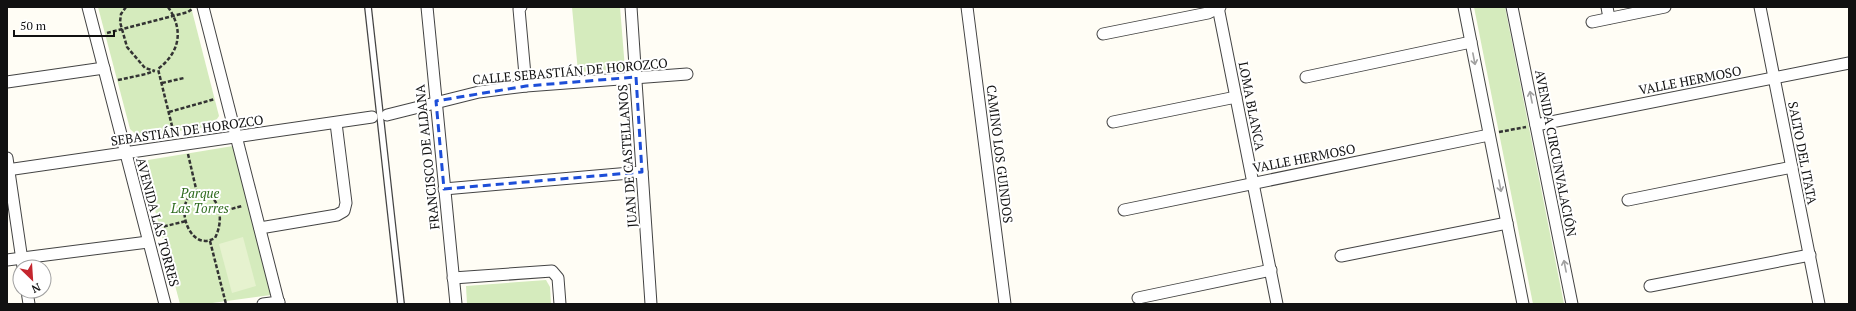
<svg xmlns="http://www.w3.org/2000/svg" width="1856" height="311" font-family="'PT Serif',serif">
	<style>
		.green { fill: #d5ebbd }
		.pitch { fill: #e6f2cf }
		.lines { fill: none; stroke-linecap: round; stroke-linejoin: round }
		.lane-casing { stroke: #444; stroke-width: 8 }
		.street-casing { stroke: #444; stroke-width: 13 }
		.path { stroke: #333; stroke-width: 2.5; stroke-dasharray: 4 2; stroke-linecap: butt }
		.lane { stroke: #fff; stroke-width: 5.5 }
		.street { stroke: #fff; stroke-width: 11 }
		.oneway { stroke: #a0a0a0 }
		.marked { fill: none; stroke: #1d4ed8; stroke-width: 3; stroke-dasharray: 8 5; stroke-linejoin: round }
		.labels { text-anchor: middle; stroke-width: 4; stroke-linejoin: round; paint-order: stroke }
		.street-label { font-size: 13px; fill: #111; stroke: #fff }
		.park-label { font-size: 13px; font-style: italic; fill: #2f6b1f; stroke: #fff }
	</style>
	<rect width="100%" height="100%" fill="#fffdf5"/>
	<!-- green -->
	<g class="green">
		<path d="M98 7H191L219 116 212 126 139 137 130 129Z"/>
		<path d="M572 7H620L625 69 578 72Z"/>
		<path d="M1474 7H1505L1564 304H1533Z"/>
		<path d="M233 146 271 295 205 304H180L142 161Z"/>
		<path d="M546 280 550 287 551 304H467L466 286Z"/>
	</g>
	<!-- pitch -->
	<path class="pitch" d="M243 237 256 286 232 293 219 244Z"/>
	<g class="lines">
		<!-- lane casing -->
		<g class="lane-casing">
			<path id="lane" d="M368 7 401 304"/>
		</g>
		<!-- street casing -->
		<g class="street-casing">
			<g id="street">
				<path d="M88 7 165 304"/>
				<path d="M203 7 279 304"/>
				<path d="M427 7 456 304"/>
				<path d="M521 7 519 9 526 86"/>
				<path d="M631 7 651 304"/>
				<path d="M967 7 1005 304"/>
				<path d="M1218 7 1277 304"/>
				<path d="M1464 7 1523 304"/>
				<path d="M1512 7 1572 304"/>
				<path d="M1607 7 1609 18"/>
				<path d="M1760 7 1819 304"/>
				<path d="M1592 22 1665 7"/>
				<path d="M1103 34 1208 13 1220 7"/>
				<path d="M1306 77 1471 42"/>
				<path d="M7 82 104 68"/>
				<path d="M387 115 479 92 526 86 687 74"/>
				<path d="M1113 122 1236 97"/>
				<path d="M1536 125 1849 63"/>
				<path d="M7 158 23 267"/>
				<path d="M7 170 372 117"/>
				<path d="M444 189 642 172"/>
				<path d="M1628 200 1792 167"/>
				<path d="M1124 210 1489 135"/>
				<path d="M260 228 337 215 344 211 346 203 336 123"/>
				<path d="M1341 256 1507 223"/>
				<path d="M7 260 148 242"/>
				<path d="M453 278 552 271 558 278 560 304"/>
				<path d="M1650 286 1810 255"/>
				<path d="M27 291 29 304"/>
				<path d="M1138 298 1271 270"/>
				<path d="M263 304 279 302"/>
			</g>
		</g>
		<!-- path -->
		<g class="path">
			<path d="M126 7 121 14 120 22 127 47 145 68 155 71"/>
			<path d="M168 7C184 30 180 52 158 69L172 126 178 134"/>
			<path d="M107 33 188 12 192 9"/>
			<path d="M118 80 146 74 154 71"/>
			<path d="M162 83 184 78"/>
			<path d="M169 112 215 99"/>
			<path d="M1499 132 1526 127"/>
			<path d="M188 154 197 193"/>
			<path d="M205 192C222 201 223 222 215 238 188 254 173 200 195 193 198 192 202 192 205 192Z"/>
			<path d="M220 212 242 206"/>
			<path d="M158 228 186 221"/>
			<path d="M210 241 226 304"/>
		</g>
		<!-- lane -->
		<use href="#lane" class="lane"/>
		<!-- street -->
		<use href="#street" class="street"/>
	</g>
	<!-- one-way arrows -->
	<defs><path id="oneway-shaft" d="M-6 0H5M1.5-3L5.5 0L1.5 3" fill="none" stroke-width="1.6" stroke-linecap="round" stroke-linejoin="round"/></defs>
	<g class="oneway">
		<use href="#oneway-shaft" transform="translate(1474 59) rotate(79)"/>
		<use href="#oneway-shaft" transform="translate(1531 97) rotate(-101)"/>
		<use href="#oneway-shaft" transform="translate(1500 186) rotate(79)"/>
		<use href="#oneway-shaft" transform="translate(1565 266) rotate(-101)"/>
	</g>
	<!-- marked area -->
	<path class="marked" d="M636 77 642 172 444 189 436 101 526 86Z"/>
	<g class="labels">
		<!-- street labels -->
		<g class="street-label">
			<text transform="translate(570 71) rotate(-5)" y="5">CALLE SEBASTIÁN DE HOROZCO</text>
			<text transform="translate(1690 80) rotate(-11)" y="5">VALLE HERMOSO</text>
			<text transform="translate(1252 106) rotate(79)" y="5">LOMA BLANCA</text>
			<text transform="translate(187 130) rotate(-8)" y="5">SEBASTIÁN DE HOROZCO</text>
			<text transform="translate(1556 153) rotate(79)" y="5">AVENIDA CIRCUNVALACIÓN</text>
			<text transform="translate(1803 153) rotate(79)" y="5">SALTO DEL ITATA</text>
			<text transform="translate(1000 154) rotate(83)" y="5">CAMINO LOS GUINDOS</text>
			<text transform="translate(627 156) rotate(-94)" y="5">JUAN DE CASTELLANOS</text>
			<text transform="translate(427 157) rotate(-96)" y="5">FRANCISCO DE ALDANA</text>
			<text transform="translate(1304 158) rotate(-11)" y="5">VALLE HERMOSO</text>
			<text transform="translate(158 222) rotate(75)" y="5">AVENIDA LAS TORRES</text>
		</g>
		<!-- park labels -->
		<g class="park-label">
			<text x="200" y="198">Parque<tspan x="200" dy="15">Las Torres</tspan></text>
		</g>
	</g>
	<!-- border -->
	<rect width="1856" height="311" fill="none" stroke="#111111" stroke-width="16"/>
	<!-- north arrow -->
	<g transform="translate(32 279) rotate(155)"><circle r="19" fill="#ffffff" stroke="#a0a0a0"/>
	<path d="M0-3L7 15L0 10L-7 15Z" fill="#c4262e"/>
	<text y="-6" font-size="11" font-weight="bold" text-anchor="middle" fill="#111111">N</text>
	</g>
	<!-- scale -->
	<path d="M14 30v6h100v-6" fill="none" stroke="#111111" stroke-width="2"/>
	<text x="20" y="30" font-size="12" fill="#111111" stroke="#ffffff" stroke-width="3" paint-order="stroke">50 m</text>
</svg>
